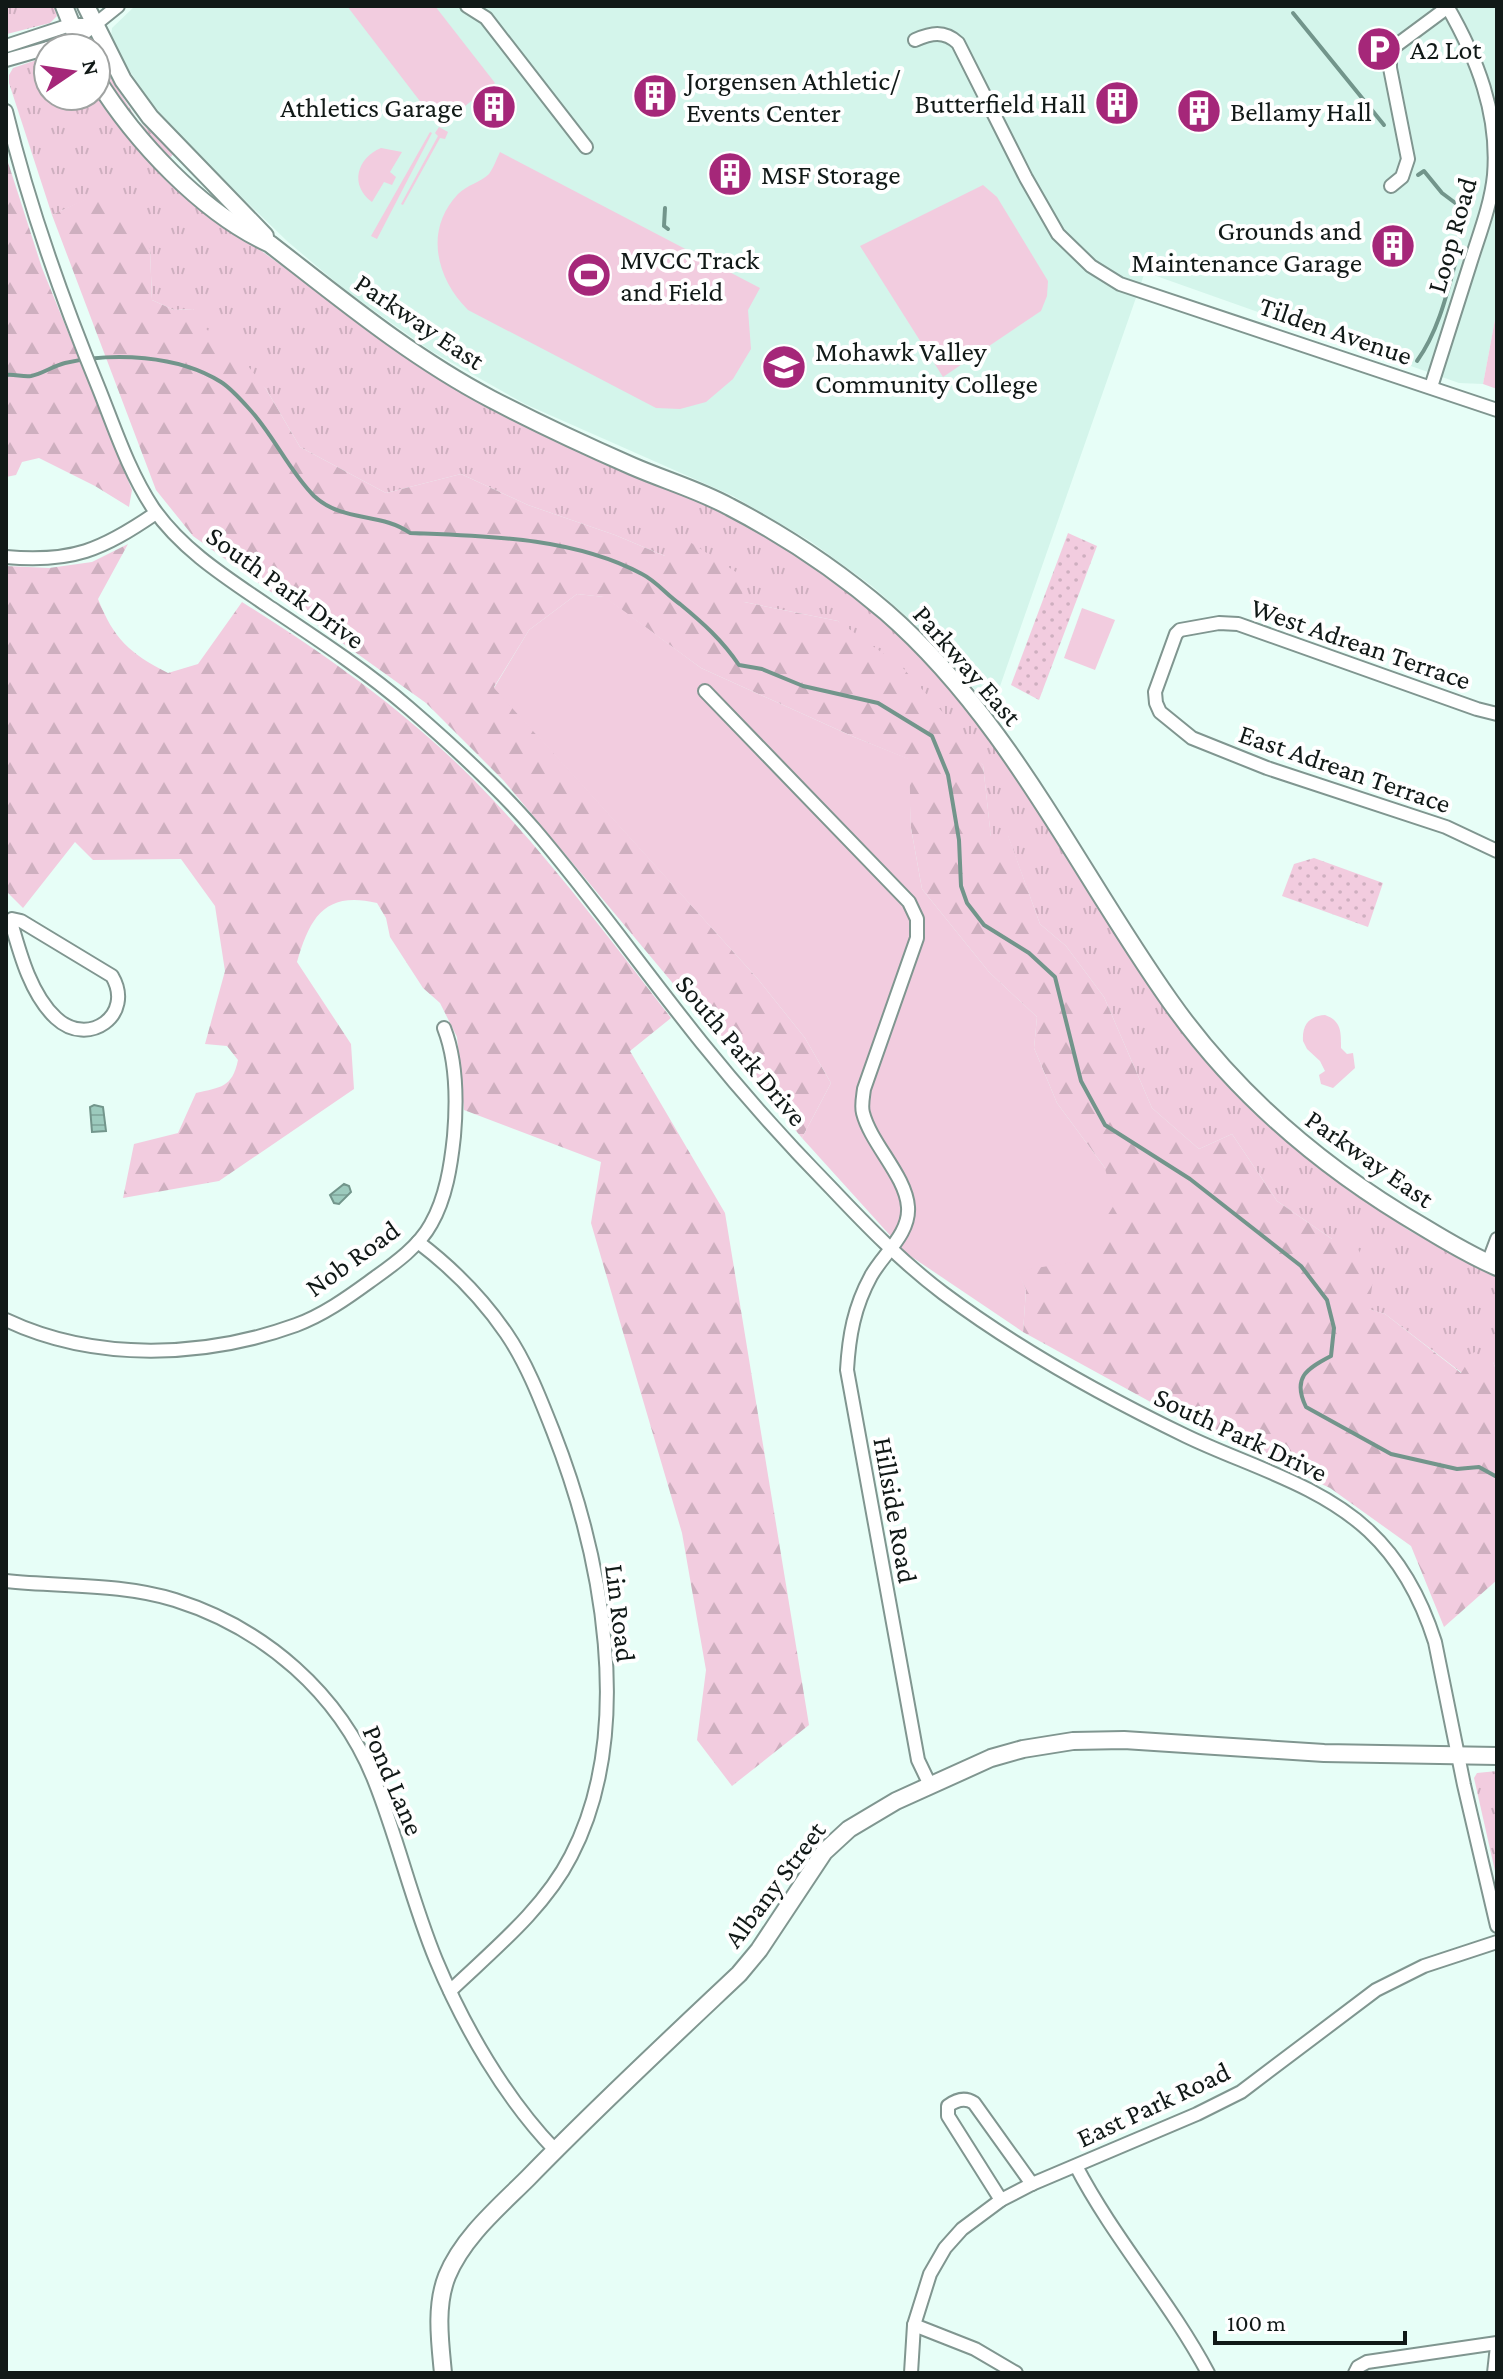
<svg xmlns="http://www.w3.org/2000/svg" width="1503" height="2379" font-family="'Crimson Pro',serif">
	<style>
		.built { fill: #d4f5eb }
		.grass { fill: url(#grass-tufts) }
		.forest { fill: url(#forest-firs) }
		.park { fill: #f2ccdf }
		.garden { fill: url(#garden-dots) }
		.water { fill: url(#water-rules); stroke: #72958b; stroke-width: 2 }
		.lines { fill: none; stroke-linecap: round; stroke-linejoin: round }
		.stream { stroke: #72958b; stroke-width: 4 }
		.minor-casing { stroke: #809690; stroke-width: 16 }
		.tertiary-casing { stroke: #809690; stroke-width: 20 }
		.minor { stroke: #fff; stroke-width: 12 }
		.tertiary { stroke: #fff; stroke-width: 16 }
		.labels { text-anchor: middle; stroke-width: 8; stroke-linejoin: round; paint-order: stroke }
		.poi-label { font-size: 28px; fill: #111917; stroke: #fff; text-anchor: start }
		.street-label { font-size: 28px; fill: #111917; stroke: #fff }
	</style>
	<defs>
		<pattern id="grass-tufts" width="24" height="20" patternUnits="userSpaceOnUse" patternTransform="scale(2)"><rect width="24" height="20" fill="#f2ccdf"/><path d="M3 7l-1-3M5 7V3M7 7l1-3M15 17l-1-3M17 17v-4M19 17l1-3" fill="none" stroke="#ceafbf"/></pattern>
		<pattern id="forest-firs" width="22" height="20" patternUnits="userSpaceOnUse" patternTransform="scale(2)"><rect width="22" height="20" fill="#f2ccdf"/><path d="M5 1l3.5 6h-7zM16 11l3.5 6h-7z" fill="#ceafbf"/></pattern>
		<pattern id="garden-dots" width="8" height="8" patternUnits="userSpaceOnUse" patternTransform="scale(2)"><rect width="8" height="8" fill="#f2ccdf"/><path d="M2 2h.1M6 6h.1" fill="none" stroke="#ceafbf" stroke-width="1.8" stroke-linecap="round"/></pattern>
		<pattern id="water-rules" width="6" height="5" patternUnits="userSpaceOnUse" patternTransform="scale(2)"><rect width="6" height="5" fill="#9ccabd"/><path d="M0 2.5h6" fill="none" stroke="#85ada2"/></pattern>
	</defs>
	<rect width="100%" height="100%" fill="#e7fef7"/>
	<!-- built -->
	<path class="built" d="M135 6H1497V309L1483 384 1459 383 1145 272 992 709 928 636 872 586 810 541 733 496 525 404 431 351 346 291 287 241 194 151 148 99 122 59 111 37 112 28Z"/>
	<!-- grass -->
	<g class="grass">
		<path d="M6 6H54L57 16 50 23 7 34Z"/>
		<path d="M96 55 138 121 174 152 171 157C152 146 99 77 96 55Z"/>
		<path d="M48 56V96H96V90L207 211 375 334 767 534 831 576 884 619 931 664 975 715 1166 1009 1211 1067 1250 1107 1302 1155 1349 1191 1410 1231 1497 1277V1372L1493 1362 1462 1373 1385 1314 1368 1309 1332 1239 1277 1201 1232 1134 1199 1149 1152 1108 1104 997 1066 946 1040 924 1008 836 991 838 983 765 838 621 744 602 665 556 615 535 528 505 461 474 386 493 300 447 266 389 204 328 193 309 174 310 152 300 150 250 92 197 52 215 9 83V75L13 68Z"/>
		<path d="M1497 1771V1880L1474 1778 1477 1773Z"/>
	</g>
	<!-- forest -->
	<g class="forest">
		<path d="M6 156 42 268 132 490 129 507 95 486 39 458 22 462 16 475 6 477Z"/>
		<path d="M92 196 134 217 150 250 152 300 174 310 193 309 203 318 205 328 216 338 224 335 266 389 300 447 386 493 461 474 528 505 615 535 665 556 687 540 739 574 744 602 838 621 902 667 947 717 983 765 991 837 1008 835 1040 924 1066 946 1104 997 1152 1108 1199 1149 1232 1134 1277 1201 1332 1239 1352 1237 1373 1279 1369 1309 1385 1314 1461 1373 1474 1352 1493 1362 1497 1372V1580L1444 1627 1411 1546 1330 1488 1167 1411 1023 1332 1026 1290 1017 1271 1105 1168 1057 1103 1034 1048 1037 1017 989 972 922 889 911 828 908 759 854 737 701 668 604 597 577 594 529 630 494 687 757 978 805 1038 831 1083 802 1138 504 781 426 703 193 536 156 490 52 215Z"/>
		<path d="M128 544 98 599C114 639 129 653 168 673L198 664 242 602C325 654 404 710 473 779 546 853 608 937 671 1018L630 1051 725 1213 809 1725 732 1786 697 1740 706 1670 682 1533 591 1223 601 1162 464 1110 457 1037 440 1003 423 988 390 937 386 918 377 903C325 891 310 917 297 962L351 1044 354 1089 219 1181 123 1198 134 1144 178 1133 196 1093C221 1087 232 1088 238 1060L227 1046 205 1044 225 971 215 906 181 859 93 860 75 842 23 908 6 891V566L49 568 92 562Z"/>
	</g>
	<!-- park -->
	<g class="park">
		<path d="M347 6H435L495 83 439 126Z"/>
		<path d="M439 127 448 132 445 139 440 138 403 205 401 204 438 136 435 133Z"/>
		<path d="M430 132 432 133 377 239 371 236Z"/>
		<path d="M381 148 402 152 390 172 396 177 392 185 384 182 372 202C349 185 357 158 381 148Z"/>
		<path d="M500 152 760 288 748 310 751 349 733 379 706 402 680 409 656 408 468 310C436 278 424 230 458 194 467 185 481 182 489 174 493 169 497 158 500 152Z"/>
		<path d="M983 185 997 197 1048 281 1047 296 1041 311 943 377 860 246Z"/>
		<path d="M1497 309V389L1483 384Z"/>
		<path d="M577 594 605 597 701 668 854 737 909 759 911 828 922 889 989 972 1037 1017 1034 1048 1057 1103 1105 1168 1114 1205 1079 1261 1018 1271 1026 1290 1023 1332 906 1253 802 1138 831 1083 805 1038 757 978 494 688 529 630Z"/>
		<path d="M1082 608 1115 620 1095 670 1064 658Z"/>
		<path d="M1325 1015C1342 1021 1341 1033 1341 1048L1347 1054 1353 1053 1355 1068 1333 1088 1321 1084 1319 1075 1325 1071 1320 1061 1307 1049 1303 1041C1302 1025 1309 1016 1325 1015Z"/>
	</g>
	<!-- garden -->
	<g class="garden">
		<path d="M1068 533 1097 546 1039 700 1011 685Z"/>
		<path d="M1314 858 1383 883 1368 927 1282 896 1294 864Z"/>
	</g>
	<!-- water -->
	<g class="water">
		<path d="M94 1105 103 1107 106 1131 92 1132 90 1107Z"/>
		<path d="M344 1184 349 1186 351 1192 339 1204 334 1203 330 1195Z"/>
	</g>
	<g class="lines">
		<!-- stream -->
		<g class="stream">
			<path d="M1293 13 1384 125"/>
			<path d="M1418 175 1424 171 1442 193 1462 208"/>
			<path d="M665 208 664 226 668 229"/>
			<path d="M1417 361C1438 332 1447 294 1456 260"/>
			<path d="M6 375C14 374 23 377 31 376 42 374 53 366 65 363 113 352 178 355 221 382 232 389 243 402 252 412 275 438 290 472 314 496 343 523 381 512 410 533 486 536 573 537 642 574 656 581 667 595 680 604 703 623 722 640 739 665L762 669 803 686 878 703 932 736 948 775 959 840 961 886 967 903 984 925 1029 953 1055 977 1081 1081 1105 1125 1190 1179 1301 1266 1327 1300 1334 1328 1331 1356C1306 1369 1292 1378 1306 1407L1391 1454 1457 1469 1479 1467 1497 1477"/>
		</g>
		<!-- minor casing -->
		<g class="minor-casing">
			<g id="minor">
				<path d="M467 6 486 18 586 147"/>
				<path d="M915 40C931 33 944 30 958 43L1026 178 1058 234 1091 266 1120 284 1497 410"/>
				<path d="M6 46 70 25H94"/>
				<path d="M48 48 77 39 118 6"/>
				<path d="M6 60 48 48"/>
				<path d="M6 111C29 207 62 299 99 389 115 429 129 472 153 508 182 550 227 578 268 606 316 638 365 670 409 708 453 746 496 785 534 829 593 898 645 972 702 1043 743 1094 786 1142 832 1189 867 1226 902 1262 943 1293 1019 1350 1101 1395 1186 1436 1246 1465 1319 1484 1369 1531 1400 1560 1422 1601 1435 1642L1464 1785 1497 1926"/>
				<path d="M1391 186 1402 177 1408 159 1390 68V55L1394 47 1448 7"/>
				<path d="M1431 387C1444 346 1457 305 1470 264 1479 235 1491 205 1494 175 1499 114 1477 58 1447 6"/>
				<path d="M6 557C72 563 102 550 156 513"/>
				<path d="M705 691 909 902 917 919V938L864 1089C863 1097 861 1106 863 1113 871 1144 906 1176 908 1207 910 1234 883 1254 871 1276 854 1307 849 1336 847 1370L918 1760 930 1785"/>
				<path d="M1497 714 1477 709 1238 624 1219 623 1180 630 1176 634 1155 692 1156 703 1160 712 1192 738 1267 768 1446 827 1497 851"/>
				<path d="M12 919 21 921 112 976C135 1015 88 1048 56 1018 31 995 20 954 11 922Z"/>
				<path d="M418 1242C451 1267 482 1298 506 1333 526 1362 540 1398 553 1431 602 1556 636 1731 571 1856 544 1909 493 1950 450 1991"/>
				<path d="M1488 1263 1497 1239"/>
				<path d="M6 1320C95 1362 205 1358 296 1325 323 1315 347 1298 369 1282 391 1266 418 1248 431 1224 446 1198 451 1165 454 1136 457 1101 457 1061 444 1028"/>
				<path d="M6 1581C62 1587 120 1583 175 1600 264 1628 340 1693 375 1782 398 1840 412 1902 436 1960 464 2027 505 2098 555 2150"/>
				<path d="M1076 2166C1114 2239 1169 2300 1208 2373"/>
				<path d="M1001 2200 948 2116V2106C956 2100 965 2097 974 2103L1032 2184"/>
				<path d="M914 2325 975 2349 1016 2373"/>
				<path d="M911 2373 914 2325 930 2274 945 2248 962 2229 1001 2200 1032 2184 1197 2114 1241 2092 1376 1990 1424 1966 1497 1942"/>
				<path d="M1355 2373 1358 2367 1367 2362 1497 2343"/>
				<path d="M1494 2373 1497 2346"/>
			</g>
		</g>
		<!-- tertiary casing -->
		<g class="tertiary-casing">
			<g id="tertiary">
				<path d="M64 6 81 48"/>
				<path d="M86 6 123 80 150 117 265 236"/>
				<path d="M96 78C135 141 202 213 270 244 341 299 411 357 491 399 537 423 584 445 632 466 664 480 699 490 730 507 786 536 838 571 886 612 1009 719 1077 870 1170 1001 1237 1096 1325 1170 1425 1228 1448 1242 1472 1256 1497 1267"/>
				<path d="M443 2373C440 2342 435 2306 447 2276 463 2237 499 2207 528 2178 596 2108 668 2041 739 1974L759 1950 824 1852 849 1829 896 1801 991 1758 1023 1749 1073 1741 1124 1740 1324 1753 1497 1756"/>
			</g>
		</g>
		<!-- minor -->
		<use href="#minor" class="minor"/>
		<!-- tertiary -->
		<use href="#tertiary" class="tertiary"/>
	</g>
	<!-- icons -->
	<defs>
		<g id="parking-disc" transform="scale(2.3)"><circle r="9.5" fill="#a52779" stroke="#fff"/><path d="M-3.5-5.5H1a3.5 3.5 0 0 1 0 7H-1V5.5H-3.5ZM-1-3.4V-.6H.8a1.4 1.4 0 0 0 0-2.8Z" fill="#fff"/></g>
		<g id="building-disc" transform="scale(2.3)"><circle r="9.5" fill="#a52779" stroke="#fff"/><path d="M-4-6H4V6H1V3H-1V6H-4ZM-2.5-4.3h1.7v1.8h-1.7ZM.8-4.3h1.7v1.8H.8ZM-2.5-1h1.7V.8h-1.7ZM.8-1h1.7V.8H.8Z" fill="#fff"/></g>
		<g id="stadium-disc" transform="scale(2.3)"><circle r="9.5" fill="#a52779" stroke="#fff"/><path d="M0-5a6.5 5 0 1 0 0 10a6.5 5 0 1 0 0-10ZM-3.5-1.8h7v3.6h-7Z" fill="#fff"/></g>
		<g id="university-disc" transform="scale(2.3)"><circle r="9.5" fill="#a52779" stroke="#fff"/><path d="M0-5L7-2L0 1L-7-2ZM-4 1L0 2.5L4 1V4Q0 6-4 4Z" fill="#fff"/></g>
	</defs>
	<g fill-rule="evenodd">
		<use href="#parking-disc" x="1379" y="49"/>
		<use href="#building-disc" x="655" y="96"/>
		<use href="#building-disc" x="1117" y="103"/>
		<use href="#building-disc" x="494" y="107"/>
		<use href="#building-disc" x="1199" y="111"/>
		<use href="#building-disc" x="730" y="174"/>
		<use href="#building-disc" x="1393" y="246"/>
		<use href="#stadium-disc" x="589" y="275"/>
		<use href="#university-disc" x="784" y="367"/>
	</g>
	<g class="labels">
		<!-- poi labels -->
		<g class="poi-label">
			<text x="1410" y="59">A2 Lot</text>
			<text x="686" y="90">Jorgensen Athletic/<tspan x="686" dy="32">Events Center</tspan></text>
			<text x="1086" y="113" text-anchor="end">Butterfield Hall</text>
			<text x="463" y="117" text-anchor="end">Athletics Garage</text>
			<text x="1230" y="121">Bellamy Hall</text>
			<text x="761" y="184">MSF Storage</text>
			<text x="1362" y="240" text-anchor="end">Grounds and<tspan x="1362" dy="32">Maintenance Garage</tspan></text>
			<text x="620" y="269">MVCC Track<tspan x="620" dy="32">and Field</tspan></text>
			<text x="815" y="361">Mohawk Valley<tspan x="815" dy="32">Community College</tspan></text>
		</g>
		<!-- street labels -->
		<g class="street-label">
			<text transform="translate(1451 235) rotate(-74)" y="10">Loop Road</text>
			<text transform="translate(420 321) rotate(34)" y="10">Parkway East</text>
			<text transform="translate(1336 330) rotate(19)" y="10">Tilden Avenue</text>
			<text transform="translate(286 587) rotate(36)" y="10">South Park Drive</text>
			<text transform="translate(1361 643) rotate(19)" y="10">West Adrean Terrace</text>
			<text transform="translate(968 665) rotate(49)" y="10">Parkway East</text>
			<text transform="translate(1345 768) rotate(19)" y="10">East Adrean Terrace</text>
			<text transform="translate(742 1050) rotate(50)" y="10">South Park Drive</text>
			<text transform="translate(1370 1158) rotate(35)" y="10">Parkway East</text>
			<text transform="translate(352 1258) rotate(-36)" y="10">Nob Road</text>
			<text transform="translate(1241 1434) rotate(25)" y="10">South Park Drive</text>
			<text transform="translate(896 1510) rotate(80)" y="10">Hillside Road</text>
			<text transform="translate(621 1613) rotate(83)" y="10">Lin Road</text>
			<text transform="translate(394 1780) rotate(67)" y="10">Pond Lane</text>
			<text transform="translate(774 1884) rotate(-53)" y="10">Albany Street</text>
			<text transform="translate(1153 2104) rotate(-25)" y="10">East Park Road</text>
		</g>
	</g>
	<!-- border -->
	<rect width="1503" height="2379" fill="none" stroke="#111917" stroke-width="16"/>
	<!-- north arrow -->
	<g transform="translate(72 72) rotate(77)"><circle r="38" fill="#ffffff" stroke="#a0a3a2" stroke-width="2"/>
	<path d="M0-6L14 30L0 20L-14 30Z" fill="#a52779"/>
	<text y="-12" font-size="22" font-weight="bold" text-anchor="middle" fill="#111917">N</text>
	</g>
	<!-- scale -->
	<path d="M1215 2331v12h190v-12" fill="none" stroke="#111917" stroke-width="4"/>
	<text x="1227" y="2331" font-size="24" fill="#111917" stroke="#ffffff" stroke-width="6" paint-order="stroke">100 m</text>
</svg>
